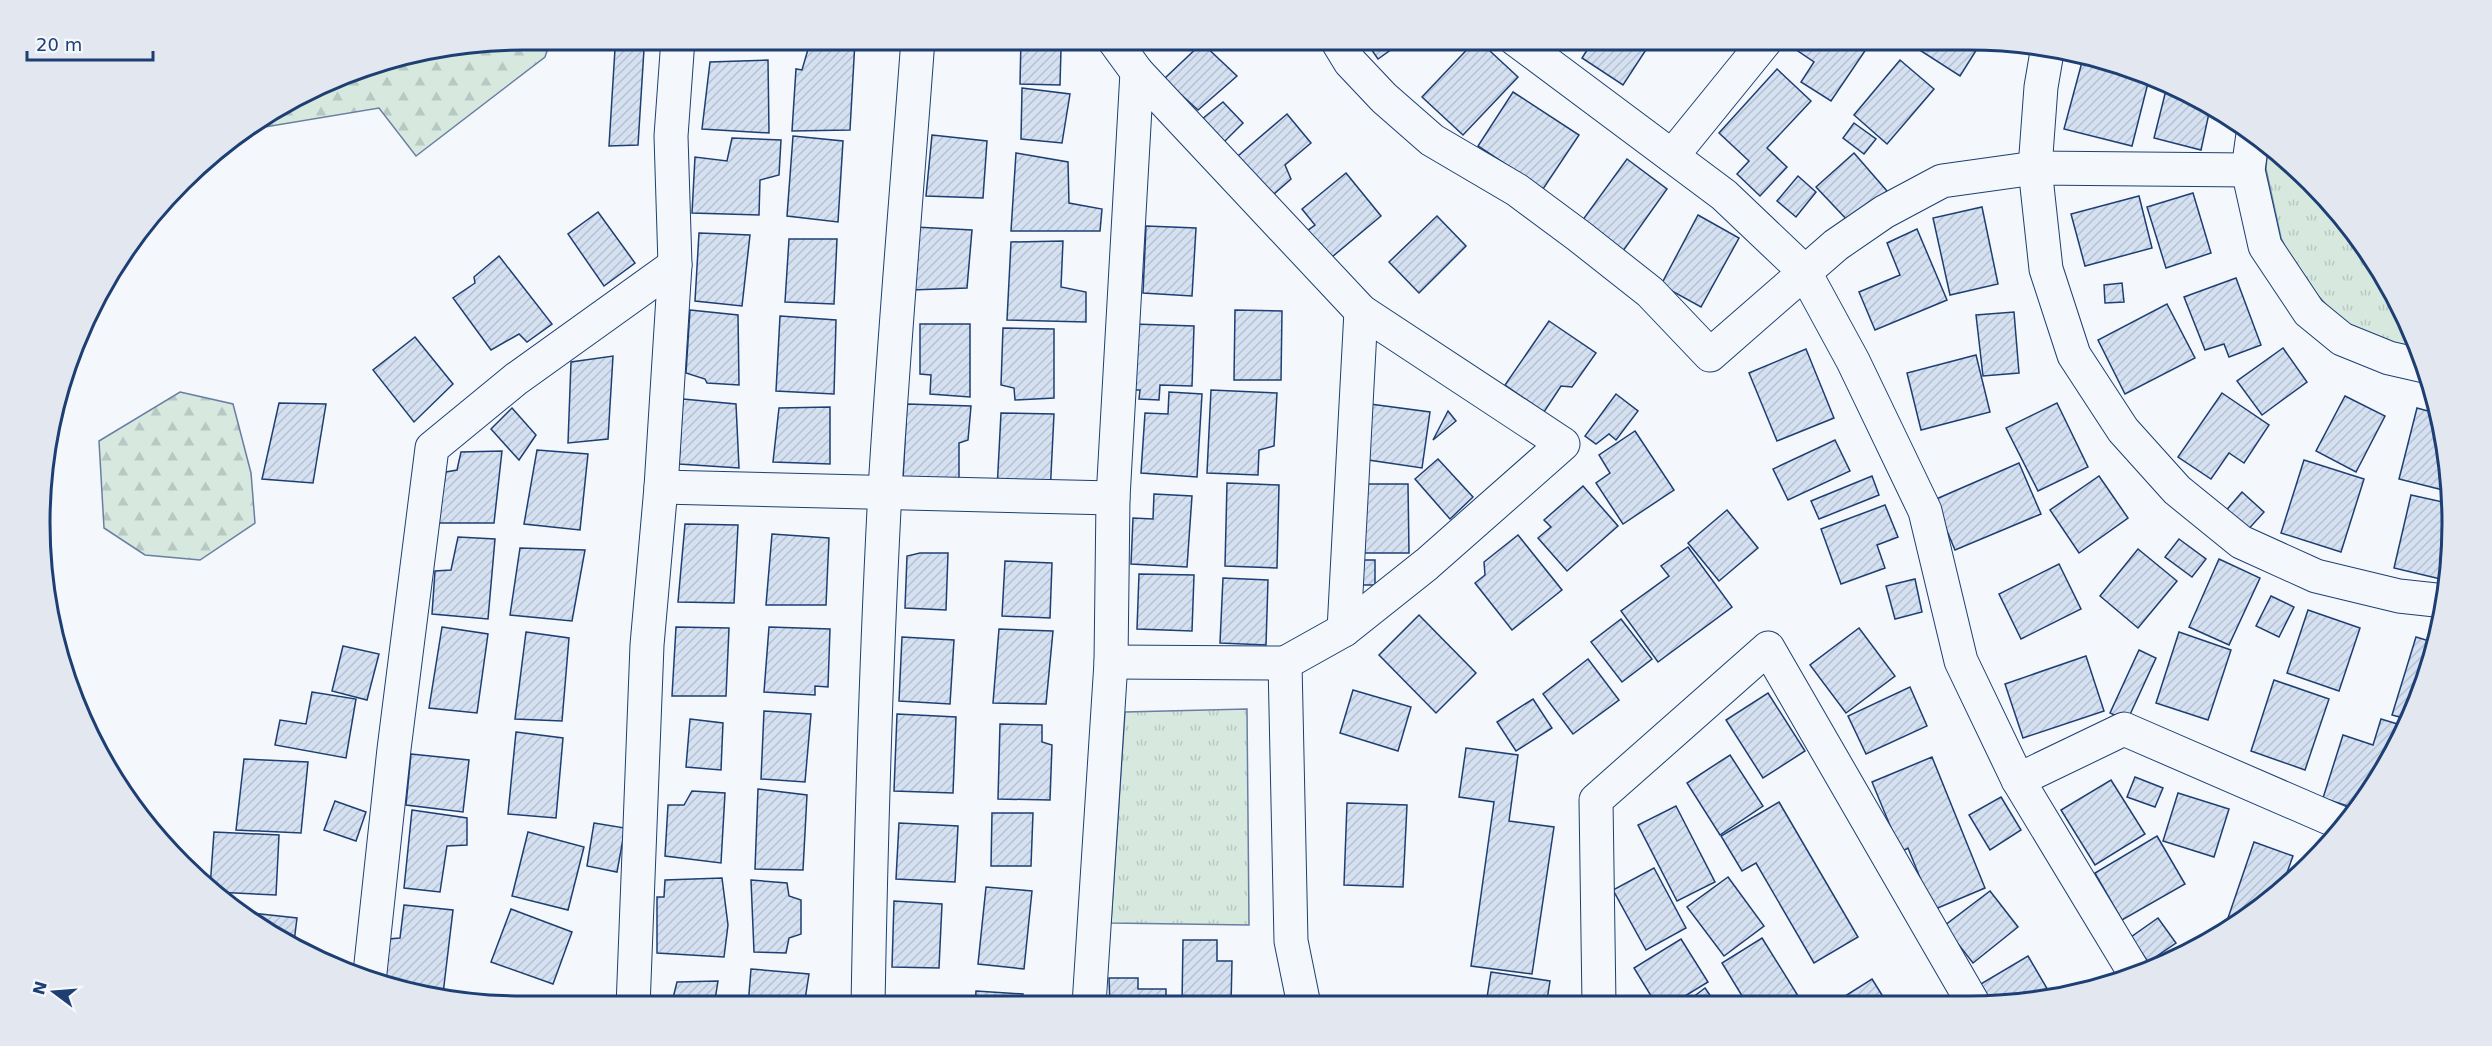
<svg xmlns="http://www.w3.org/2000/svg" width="2492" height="1046" font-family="'DejaVu Sans',sans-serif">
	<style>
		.grass { fill: url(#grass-tufts); stroke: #687fa3; stroke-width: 1.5 }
		.forest { fill: url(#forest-firs); stroke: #687fa3; stroke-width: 1.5 }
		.building { fill: url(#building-hatch); stroke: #1d3f73; stroke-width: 1.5 }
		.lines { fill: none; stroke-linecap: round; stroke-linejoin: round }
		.minor-casing { stroke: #1d3f73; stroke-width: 35 }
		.minor { stroke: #f4f7fb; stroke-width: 33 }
		.rim { fill: none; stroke: #1d3f73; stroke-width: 3 }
	</style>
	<defs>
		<pattern id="grass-tufts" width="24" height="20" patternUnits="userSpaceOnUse" patternTransform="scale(1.5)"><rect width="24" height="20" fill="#d7e8df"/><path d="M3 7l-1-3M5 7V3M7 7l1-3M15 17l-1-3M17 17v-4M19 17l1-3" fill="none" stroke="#b8c8c3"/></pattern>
		<pattern id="forest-firs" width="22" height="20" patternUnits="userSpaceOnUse" patternTransform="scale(1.5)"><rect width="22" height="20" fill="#d7e8df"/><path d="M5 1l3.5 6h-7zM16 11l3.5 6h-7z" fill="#b8c8c3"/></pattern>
		<pattern id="building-hatch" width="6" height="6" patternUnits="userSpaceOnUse" patternTransform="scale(1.5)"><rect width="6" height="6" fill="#d5e0f0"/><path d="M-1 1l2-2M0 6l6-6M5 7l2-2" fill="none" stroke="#b6c1d1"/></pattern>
	</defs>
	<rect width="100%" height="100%" fill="#f4f7fb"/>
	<!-- grass -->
	<g class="grass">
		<path d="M2268 144C2338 195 2390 274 2420 354L2346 327 2297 272 2281 238 2266 169Z"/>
		<path d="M1247 709 1249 925 1111 923 1125 712Z"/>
	</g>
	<!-- forest -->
	<g class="forest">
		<path d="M523 39H551L545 57 416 156 379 108 259 128 253 124 281 104 367 65Z"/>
		<path d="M180 392 233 404 251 473 255 523 200 560 145 555 104 528 99 441Z"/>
	</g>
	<!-- building -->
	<g class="building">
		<path d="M811 39 855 41 850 130 792 131 796 69 802 70Z"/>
		<path d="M1021 39H1045V47L1061 49 1060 85 1020 84Z"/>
		<path d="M1364 39H1406L1378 59Z"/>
		<path d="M1477 39 1518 77 1463 135 1422 97Z"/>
		<path d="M1536 39H1572L1570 47Z"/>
		<path d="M1594 39H1653L1623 85 1582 58Z"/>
		<path d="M1802 39H1873L1831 101 1801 82 1814 62 1795 49Z"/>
		<path d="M1924 39H1969L1982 41 1960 76 1918 49Z"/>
		<path d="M1202 43 1237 76 1198 110 1164 79Z"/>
		<path d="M615 49H644L638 145 609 146Z"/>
		<path d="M768 60 769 133 702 129 710 62Z"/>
		<path d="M1900 60 1934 89 1887 144 1854 115Z"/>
		<path d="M2082 62 2149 79 2132 146 2064 129Z"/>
		<path d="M1777 69 1811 101 1767 148 1787 167 1760 196 1737 174 1749 161 1719 133Z"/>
		<path d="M2167 86 2211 104 2201 150 2154 138Z"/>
		<path d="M1022 88 1070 94 1062 143 1021 139Z"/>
		<path d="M1513 92 1579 135 1543 189 1478 146Z"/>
		<path d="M1223 102 1243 123 1223 143 1202 119Z"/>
		<path d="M1287 114 1311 143 1285 165 1291 179 1266 201 1232 161Z"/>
		<path d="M1854 123 1876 139 1864 154 1843 138Z"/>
		<path d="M932 135 987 141 983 198 926 196Z"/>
		<path d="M793 136 843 141 838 222 787 216Z"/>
		<path d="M732 138 781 140 779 175 760 180 759 215 692 213 695 157 727 161Z"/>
		<path d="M1016 153 1068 162 1069 203 1102 209 1100 231H1011Z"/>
		<path d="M1854 153 1887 191 1850 223 1816 187Z"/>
		<path d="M1627 159 1667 189 1623 251 1582 221Z"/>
		<path d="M1346 173 1381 216 1326 262 1304 233 1315 225 1302 209Z"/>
		<path d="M1798 176 1816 192 1796 217 1777 201Z"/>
		<path d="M2193 193 2211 253 2166 268 2147 207Z"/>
		<path d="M2139 196 2152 248 2085 266 2071 214Z"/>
		<path d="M1982 207 1998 284 1950 295 1933 218Z"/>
		<path d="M598 212 635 263 604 286 568 234Z"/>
		<path d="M1698 215 1739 238 1701 307 1661 285Z"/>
		<path d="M1437 216 1466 246 1419 293 1389 262Z"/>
		<path d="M1146 226 1196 228 1192 296 1143 293Z"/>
		<path d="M915 227 972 230 967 288 911 290Z"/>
		<path d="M1917 229 1947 300 1875 330 1859 292 1900 275 1887 243Z"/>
		<path d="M699 233 750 235 742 306 695 301Z"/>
		<path d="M789 239H837L834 304 785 302Z"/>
		<path d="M1063 241 1061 287 1086 292V322L1007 320 1011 242Z"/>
		<path d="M499 256 552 324 527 342 519 334 491 350 453 298 475 283 474 277Z"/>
		<path d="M2236 278 2261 345 2229 357 2224 344 2205 350 2184 297Z"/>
		<path d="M2122 283 2124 302 2105 303 2104 285Z"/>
		<path d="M2167 304 2195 358 2125 394 2098 340Z"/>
		<path d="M690 310 738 315 739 385 707 383 705 379 686 373Z"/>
		<path d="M1235 310 1282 311 1281 380H1234Z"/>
		<path d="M2014 312 2019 373 1983 376 1976 315Z"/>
		<path d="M780 316 836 320 834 394 776 391Z"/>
		<path d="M1549 321 1596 353 1572 387 1561 386 1544 412 1505 385Z"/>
		<path d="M920 324H970V397L930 394 931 375 920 374Z"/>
		<path d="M1133 324 1194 326 1192 386 1160 385 1159 400 1139 399 1140 390H1130Z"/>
		<path d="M1003 328 1054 329V398L1015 400 1014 388 1001 385Z"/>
		<path d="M415 337 453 384 414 422 373 370Z"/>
		<path d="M2283 348 2307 382 2262 415 2237 381Z"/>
		<path d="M1806 349 1834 418 1777 441 1749 373Z"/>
		<path d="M1976 355 1990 412 1921 430 1907 373Z"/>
		<path d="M613 356 608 439 568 443 571 362Z"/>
		<path d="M1211 390 1277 393 1274 446 1259 450 1258 475 1207 473Z"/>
		<path d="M1169 392 1202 394 1197 477 1141 473 1145 413 1168 414Z"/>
		<path d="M2222 393 2269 425 2244 463 2229 453 2211 479 2178 457Z"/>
		<path d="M1616 394 1638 411 1616 440 1609 434 1596 444 1585 436Z"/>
		<path d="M2345 396 2385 416 2356 472 2316 451Z"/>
		<path d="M683 399 736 404 739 468 679 464Z"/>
		<path d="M279 403 326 404 313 483 262 479Z"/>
		<path d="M2057 403 2088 467 2038 491 2006 428Z"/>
		<path d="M907 404 971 406 968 440 959 443V482L903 478Z"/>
		<path d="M1370 404 1430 412 1422 468 1362 459Z"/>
		<path d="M830 407V464L773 462 779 408Z"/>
		<path d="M512 408 536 435 519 460 491 429Z"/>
		<path d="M2417 408 2439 414 2450 481 2447 491 2399 479Z"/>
		<path d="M1448 411 1456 421 1433 440Z"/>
		<path d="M1001 413 1054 414 1050 495 997 490Z"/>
		<path d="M1635 431 1674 490 1623 524 1596 483 1610 473 1599 455Z"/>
		<path d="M1835 440 1850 471 1788 500 1773 469Z"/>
		<path d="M537 450 588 454 580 530 524 524Z"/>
		<path d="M502 451 494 523H437L446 472 457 470 461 452Z"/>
		<path d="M1438 459 1473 497 1450 519 1415 479Z"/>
		<path d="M2304 460 2364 479 2341 552 2281 533Z"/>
		<path d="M2019 463 2041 514 1955 550 1934 500Z"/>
		<path d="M1872 476 1879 495 1819 519 1811 501Z"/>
		<path d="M2099 476 2128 518 2079 553 2050 510Z"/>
		<path d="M1227 483 1279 485 1277 568 1225 566Z"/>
		<path d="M1363 484H1408L1409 553H1364Z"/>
		<path d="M1583 486 1618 526 1567 571 1538 538 1551 527 1544 520Z"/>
		<path d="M2242 492 2264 512 2244 534 2223 514Z"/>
		<path d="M1154 494 1192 496 1187 567 1131 564 1133 518 1153 519Z"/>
		<path d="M2411 495 2452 504 2449 581 2394 568Z"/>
		<path d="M1885 505 1898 537 1877 545 1885 568 1841 584 1821 529Z"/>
		<path d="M1727 510 1758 548 1719 581 1688 543Z"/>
		<path d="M685 524 738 525 734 603 678 602Z"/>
		<path d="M772 534 829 538 826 605H766Z"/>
		<path d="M1518 535 1562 590 1512 630 1475 583 1485 575 1484 562Z"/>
		<path d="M458 537 495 539 488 619 432 614 435 571 451 570Z"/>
		<path d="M2179 539 2206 559 2192 577 2165 557Z"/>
		<path d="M1688 547 1732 607 1658 662 1621 611 1669 576 1661 566Z"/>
		<path d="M520 548 585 550 572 621 510 615Z"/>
		<path d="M2138 549 2177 581 2138 628 2100 596Z"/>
		<path d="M920 553H948L946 610 905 608 907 556Z"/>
		<path d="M2219 559 2260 578 2229 645 2189 627Z"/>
		<path d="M1362 560H1375V585H1363Z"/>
		<path d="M1005 561 1052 563 1050 618 1002 616Z"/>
		<path d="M2059 564 2081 609 2021 639 1999 594Z"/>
		<path d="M1139 574 1194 575 1192 631 1137 629Z"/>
		<path d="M1223 578 1268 580 1266 645 1220 643Z"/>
		<path d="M1915 579 1922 612 1895 619 1886 586Z"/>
		<path d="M2271 596 2294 607 2279 637 2256 626Z"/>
		<path d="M2308 610 2360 628 2339 691 2287 673Z"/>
		<path d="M1419 615 1476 673 1436 713 1379 655Z"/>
		<path d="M1621 619 1652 659 1622 682 1591 642Z"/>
		<path d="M442 627 488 634 477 713 429 708Z"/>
		<path d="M676 627 729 628 726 696H672Z"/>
		<path d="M769 627 830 629 828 687 815 686V695L764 692Z"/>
		<path d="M1859 628 1895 676 1846 713 1810 665Z"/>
		<path d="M999 629 1053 631 1046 704 993 703Z"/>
		<path d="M526 632 569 638 562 721 515 719Z"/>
		<path d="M2179 632 2231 650 2208 720 2156 703Z"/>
		<path d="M902 637 954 640 950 704 899 701Z"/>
		<path d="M2416 637 2436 643 2427 678 2407 719 2392 715Z"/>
		<path d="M343 646 379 654 367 700 332 691Z"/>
		<path d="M2139 650 2156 658 2127 721 2110 713Z"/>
		<path d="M2086 656 2104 711 2023 738 2005 684Z"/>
		<path d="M1588 659 1619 700 1573 734 1543 694Z"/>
		<path d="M2274 680 2329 699 2305 770 2251 751Z"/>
		<path d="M1910 687 1927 726 1866 754 1848 716Z"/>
		<path d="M1353 690 1411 707 1398 751 1340 733Z"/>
		<path d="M312 692 356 699 346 758 275 745 280 720 306 724Z"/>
		<path d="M1768 693 1805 751 1763 778 1726 720Z"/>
		<path d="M1533 699 1552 728 1516 751 1497 722Z"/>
		<path d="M764 711 811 714 805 782 761 779Z"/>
		<path d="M897 714 956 717 953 793 894 791Z"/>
		<path d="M690 719 723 723 721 770 686 767Z"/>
		<path d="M2381 719 2404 726 2371 792 2357 809 2323 798 2343 735 2373 745Z"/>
		<path d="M1000 724 1042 725V742L1052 745 1050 800 998 799Z"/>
		<path d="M516 732 563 738 556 818 508 814Z"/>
		<path d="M1466 748 1518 755 1509 821 1554 827 1532 974 1471 966 1494 802 1459 797Z"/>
		<path d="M411 754 469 760 463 812 406 805Z"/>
		<path d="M1730 755 1763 806 1720 835 1687 783Z"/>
		<path d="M1932 757 1985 888 1933 910 1908 848 1901 852 1872 782Z"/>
		<path d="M244 759 308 762 301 833 236 830Z"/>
		<path d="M2135 777 2163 788 2155 807 2127 797Z"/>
		<path d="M2111 780 2145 834 2095 865 2061 810Z"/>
		<path d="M758 789 807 795 803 870 755 869Z"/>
		<path d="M692 791 725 793 721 863 665 856 668 805H684Z"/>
		<path d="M2178 793 2229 809 2214 857 2163 841Z"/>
		<path d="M2001 797 2021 830 1990 850 1969 815Z"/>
		<path d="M335 801 366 812 356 841 324 830Z"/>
		<path d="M1779 802 1858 937 1814 963 1756 863 1742 871 1721 836Z"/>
		<path d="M1347 803 1407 805 1403 887 1344 885Z"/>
		<path d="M1676 806 1715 882 1677 901 1638 825Z"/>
		<path d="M412 810 467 818V845L447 846 440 892 404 888Z"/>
		<path d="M992 813H1033L1031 866H991Z"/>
		<path d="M594 823 625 828 617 872 587 866Z"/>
		<path d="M899 823 958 826 955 882 896 879Z"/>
		<path d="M214 832 279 835 276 895 214 892 210 888Z"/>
		<path d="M528 832 584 847 568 910 512 896Z"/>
		<path d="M2157 836 2185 884 2122 920 2095 873Z"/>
		<path d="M2254 842 2293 856 2280 892 2237 921 2228 918Z"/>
		<path d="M1654 868 1686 928 1646 950 1613 890Z"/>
		<path d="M1728 877 1764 926 1724 956 1687 907Z"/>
		<path d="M722 878 728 925 724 957 657 953V897H664L665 880Z"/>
		<path d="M751 880 787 883 789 896 801 900V934L789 938 786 953 754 952Z"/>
		<path d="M986 887 1032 891 1024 969 978 964Z"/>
		<path d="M1990 891 2018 927 1973 963 1944 926Z"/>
		<path d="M894 901 942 904 939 968 892 967Z"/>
		<path d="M404 905 453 910 443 994 382 984 388 939 400 938Z"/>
		<path d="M511 909 572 932 553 984 491 962Z"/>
		<path d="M243 912 297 918 294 942 243 915Z"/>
		<path d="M2158 918 2176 943 2148 962 2131 937Z"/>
		<path d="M2222 928 2224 930 2183 957 2164 963Z"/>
		<path d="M1762 938 1800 999 1793 1003 1747 1004 1722 963Z"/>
		<path d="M1681 939 1708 982 1672 1004H1656L1634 968Z"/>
		<path d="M1183 940H1217V961H1232L1231 1005H1182Z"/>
		<path d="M2028 956 2052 997 2033 1003H1982L1974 988Z"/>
		<path d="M751 969 809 974 804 1006H748Z"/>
		<path d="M1491 972 1550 981 1547 1000 1561 1004H1486Z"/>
		<path d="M1109 978H1138V989H1166V1005H1110Z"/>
		<path d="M1872 979 1887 1003H1834Z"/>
		<path d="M718 981 714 1006 661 1007 660 1001 672 1002 677 982Z"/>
		<path d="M1705 988 1716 1004H1684Z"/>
		<path d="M976 991 1023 994 1022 1006H975Z"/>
		<path d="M888 996 930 998 929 1006H888Z"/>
	</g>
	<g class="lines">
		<!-- minor casing -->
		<g class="minor-casing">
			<g id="minor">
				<path d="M1113 39 1137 72 1361 311 1563 444 1427 564 1344 630 1285 663 1291 941 1304 1005"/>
				<path d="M1336 39 1350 62 1384 98 1432 140 1517 190 1579 236 1650 292 1710 355 1836 245 1884 212 1942 181 2035 168 2248 170"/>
				<path d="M1515 39 1724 195 1804 271 1853 361 1925 511 1961 661 2018 780 2134 972"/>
				<path d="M2047 52 2041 87 2035 168 2046 269 2074 355 2123 430 2177 490 2241 542 2316 576 2399 596 2445 601"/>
				<path d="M2253 134 2248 170 2265 246 2309 312 2342 339 2389 358 2424 366"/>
				<path d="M1672 156 1767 39"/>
				<path d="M661 487 1113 498"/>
				<path d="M1344 630 1361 311"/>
				<path d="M1111 662 1285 663"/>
				<path d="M2018 780 2124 729 2343 824"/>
				<path d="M369 982 394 749 432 448 516 379 675 265"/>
				<path d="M1599 1004 1596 800 1768 648 1973 1003"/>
				<path d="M1089 1005 1111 662 1113 498 1137 72"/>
				<path d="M868 1006C871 834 876 662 885 490 894 340 907 189 918 39"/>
				<path d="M633 1007 647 645 661 487 675 265 671 136 678 39"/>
			</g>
		</g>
		<!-- minor -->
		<use href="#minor" class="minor"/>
	</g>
	<!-- crop -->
	<path d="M0 0H2492V1046H0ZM523 50H1969A473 473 0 0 1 2442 523V523A473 473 0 0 1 1969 996H523A473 473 0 0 1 50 523V523A473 473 0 0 1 523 50Z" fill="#e3e8f0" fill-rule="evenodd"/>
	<path class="rim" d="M523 50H1969A473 473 0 0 1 2442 523V523A473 473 0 0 1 1969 996H523A473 473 0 0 1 50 523V523A473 473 0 0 1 523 50Z"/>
	<!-- north arrow -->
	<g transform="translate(54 992) rotate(286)" stroke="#f4f7fb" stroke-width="4.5" paint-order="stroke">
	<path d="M0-4.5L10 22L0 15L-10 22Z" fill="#1d3f73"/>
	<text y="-9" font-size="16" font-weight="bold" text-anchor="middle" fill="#1d3f73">N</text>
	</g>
	<!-- scale -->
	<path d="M27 51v9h126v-9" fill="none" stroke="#1d3f73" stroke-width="3"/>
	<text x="36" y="51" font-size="18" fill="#1d3f73" stroke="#f4f7fb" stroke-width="4.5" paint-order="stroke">20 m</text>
</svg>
